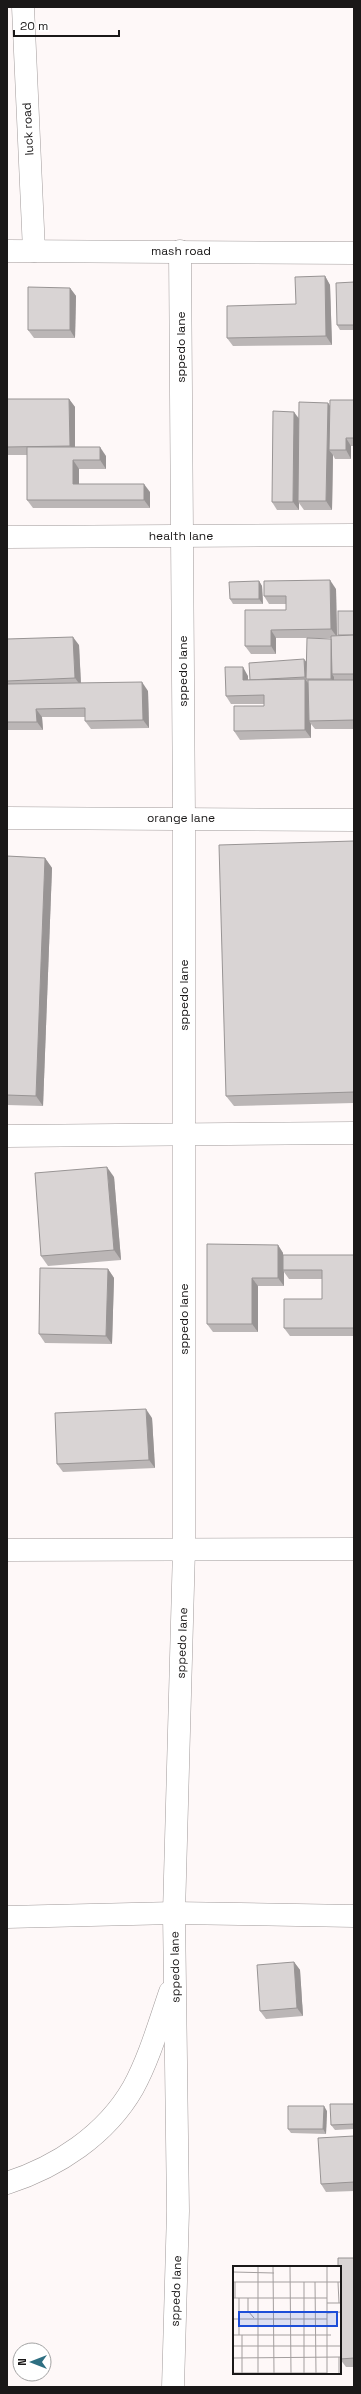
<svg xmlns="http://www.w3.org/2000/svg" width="361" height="2394" font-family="'Space Grotesk',sans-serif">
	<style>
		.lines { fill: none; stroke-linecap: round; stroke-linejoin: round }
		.minor-casing { stroke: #a19b9b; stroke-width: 23 }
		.minor { stroke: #fff; stroke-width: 22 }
		.wall { fill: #bbb6b6 }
		.shaded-wall { fill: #989494 }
		.building { fill: #d9d4d4; stroke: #989494 }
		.labels { text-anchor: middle; stroke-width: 3; stroke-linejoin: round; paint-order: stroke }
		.street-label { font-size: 12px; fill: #1a1818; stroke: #fff }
		.inset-road { fill: none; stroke: #a39e9e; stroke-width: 1 }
		.view { fill: #1d4ed8; fill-opacity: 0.15; stroke: #1d4ed8; stroke-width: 2 }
		.inset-edge { fill: none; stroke: #1a1818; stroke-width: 2 }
	</style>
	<rect width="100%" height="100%" fill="#fef8f8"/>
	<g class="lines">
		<!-- minor casing -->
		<g class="minor-casing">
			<g id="minor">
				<path d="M23 7 34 251"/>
				<path d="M7 251 354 253"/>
				<path d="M7 537 354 535"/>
				<path d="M7 818 354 820"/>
				<path d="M7 1136 354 1133"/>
				<path d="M7 1550 354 1549"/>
				<path d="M7 1917 174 1913 354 1916"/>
				<path d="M7 2183C57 2167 106 2135 133 2088 149 2059 159 2024 170 1992"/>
				<path d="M173 2387 178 2211 174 1913 184 1549V818L180 251"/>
			</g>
		</g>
		<!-- minor -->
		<use href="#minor" class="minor"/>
	</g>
	<!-- wall -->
	<g class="wall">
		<path d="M325 276 330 285 332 345 233 346 227 338 296 304Z"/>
		<path d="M354 282V330H340L337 325Z"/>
		<path d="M70 288 76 296 75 338H34L28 330Z"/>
		<path d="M7 399H69L75 407V447L106 456V469H79V484L150 492V508H33L27 500V455H7Z"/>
		<path d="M354 400V446H351V459H335L333 455 332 510H304L299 503V510H277L272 502 299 418 328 403 330 406Z"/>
		<path d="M259 581 262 586 263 604H233L230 599Z"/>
		<path d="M336 589 337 636H339L338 635 354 611V729H315L311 724V738L240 740 234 731 264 706V704H231L226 696 248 676V680L306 662 331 639V638H276V654H251L245 646 286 610V604H269L264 596Z"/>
		<path d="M7 639 79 645 81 683 148 691 149 728 91 729 85 721V717H42L43 730H7Z"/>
		<path d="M354 841V1103L234 1106 226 1096Z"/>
		<path d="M7 856 45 858 52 868 43 1106 7 1105Z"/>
		<path d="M114 1177 121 1260 48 1266 41 1256Z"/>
		<path d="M278 1245 283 1253V1255H354V1336H290L284 1328 322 1299V1279H289L284 1272V1286H258V1332H213L207 1324Z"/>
		<path d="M108 1269 114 1278 112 1344 45 1343 39 1334Z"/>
		<path d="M152 1418 155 1468 63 1472 57 1464Z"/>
		<path d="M294 1962 300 1970 303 2016 266 2019 260 2011Z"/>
		<path d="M354 2104V2129L335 2130 331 2125Z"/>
		<path d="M327 2111 326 2134 291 2133 288 2129Z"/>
		<path d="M354 2136V2191L326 2192 321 2184Z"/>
		<path d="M354 2258V2367H346L340 2359Z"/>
	</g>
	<!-- shaded-wall -->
	<g class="shaded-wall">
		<path d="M325 276 330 285 332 345 326 336Z"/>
		<path d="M70 288 76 296 75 338 70 330Z"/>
		<path d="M69 399 75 407V454L70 446Z"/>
		<path d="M328 403 333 411 329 450 333 455 332 510 326 501Z"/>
		<path d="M294 412 300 420 298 501 299 503V510L293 502Z"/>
		<path d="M346 438 351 446V459L346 450Z"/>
		<path d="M100 447 106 456V469L100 460Z"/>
		<path d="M73 460 79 469V492L73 484Z"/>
		<path d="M144 484 150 492V508L144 500Z"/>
		<path d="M330 580 336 589 337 637 331 629Z"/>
		<path d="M259 581 262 586 263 604 259 599Z"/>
		<path d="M271 630 276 638V654L271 646Z"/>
		<path d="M73 637 79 645 81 686 75 678Z"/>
		<path d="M331 639 332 674 334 677V684L331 679Z"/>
		<path d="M304 659 308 664 307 679 305 677Z"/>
		<path d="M243 667 248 676V689L243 680Z"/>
		<path d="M305 679 311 687 309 721 311 724V738L305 730Z"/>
		<path d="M142 682 148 691 149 728 143 720Z"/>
		<path d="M36 709 42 717 43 730 37 722Z"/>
		<path d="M45 858 52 868 43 1106 36 1096Z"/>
		<path d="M107 1167 114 1177 121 1260 114 1250Z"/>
		<path d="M278 1245 283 1253 284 1270H283L284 1272V1286L278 1278Z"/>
		<path d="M108 1269 114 1278 112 1344 106 1336Z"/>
		<path d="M252 1278 258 1286V1332L252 1324Z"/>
		<path d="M146 1409 152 1418 155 1468 149 1460Z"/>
		<path d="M294 1962 300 1970 303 2016 297 2008Z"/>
		<path d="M324 2106 327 2111 326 2134 323 2129Z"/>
	</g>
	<!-- building -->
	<g class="building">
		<path d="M325 276 326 336 227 338V306L296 304 295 277Z"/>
		<path d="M354 282V325H337L336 283Z"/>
		<path d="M28 287 70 288V330H28Z"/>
		<path d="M7 399H69L70 446 7 447Z"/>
		<path d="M330 400H354V438H346V450H329Z"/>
		<path d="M299 402 328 403 326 501H298Z"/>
		<path d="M273 411 294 412 293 502H272Z"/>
		<path d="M27 447H100V460H73V484H144V500H27Z"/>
		<path d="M330 580 331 629 271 630V646H245V610H286V596H264V581Z"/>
		<path d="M259 581V599H230L229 582Z"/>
		<rect x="338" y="611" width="16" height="24"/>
		<path d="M354 635V674H332L331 636Z"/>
		<path d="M73 637 75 678 7 681V639Z"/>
		<path d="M307 638 331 639V679H306Z"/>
		<path d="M304 659 305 677 250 680 249 663Z"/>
		<path d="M225 667H243V680L305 679V730L234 731V706H264V695L226 696Z"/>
		<path d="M308 680H354V720L309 721Z"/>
		<path d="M142 682 143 720 85 721V708L36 709 37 722H7V684Z"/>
		<path d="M354 841V1092L226 1096 219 845Z"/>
		<path d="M7 856 45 858 36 1096 7 1095Z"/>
		<path d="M107 1167 114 1250 41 1256 35 1173Z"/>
		<path d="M207 1244 278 1245V1278H252V1324H207Z"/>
		<path d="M283 1255H354V1328H284V1299H322V1270H283Z"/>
		<path d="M40 1268 108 1269 106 1336 39 1334Z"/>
		<path d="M146 1409 149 1460 57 1464 55 1413Z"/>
		<path d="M294 1962 297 2008 260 2011 257 1965Z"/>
		<path d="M330 2104H354V2124L331 2125Z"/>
		<path d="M288 2106H324L323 2129H288Z"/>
		<path d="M354 2136V2182L321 2184 318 2138Z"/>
		<path d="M338 2258H354V2358L340 2359V2267H338Z"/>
	</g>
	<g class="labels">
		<!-- street labels -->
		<g class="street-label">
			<text transform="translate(28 129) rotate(-93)" y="4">luck road</text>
			<text x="181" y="255">mash road</text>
			<text transform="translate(181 347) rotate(-90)" y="4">sppedo lane</text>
			<text x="181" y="540">health lane</text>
			<text transform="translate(183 671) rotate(-90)" y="4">sppedo lane</text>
			<text x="181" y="822">orange lane</text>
			<text transform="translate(184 995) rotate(-90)" y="4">sppedo lane</text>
			<text transform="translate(184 1319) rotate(-90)" y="4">sppedo lane</text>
			<text transform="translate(182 1643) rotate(-88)" y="4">sppedo lane</text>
			<text transform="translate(175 1967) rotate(-91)" y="4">sppedo lane</text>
			<text transform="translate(176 2291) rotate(-88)" y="4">sppedo lane</text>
		</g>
	</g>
	<!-- overview -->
	<g transform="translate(233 2266)">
		<rect width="108" height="108" fill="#fef8f8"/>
		<path class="inset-road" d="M25 0V108M40 0 41 108M57 0 58 108M94 0V108M0 6 41 7M0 16H108M71 16V108M82 16 83 108M105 16 106 37M0 32H94M2 32V16M15 32V45L21 52M94 37H108M94 47 108 46M0 53H94M0 69H98M6 69V32M9 69V107M0 80H108M106 91V108M0 92 108 91M0 107H94"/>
		<path class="view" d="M6 46H104V60H6Z"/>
		<rect width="108" height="108" class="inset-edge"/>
	</g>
	<!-- border -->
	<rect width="361" height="2394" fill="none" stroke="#1a1818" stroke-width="16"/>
	<!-- north arrow -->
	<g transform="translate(32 2362) rotate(270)"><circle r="19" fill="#ffffff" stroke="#a3a3a3"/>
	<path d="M0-3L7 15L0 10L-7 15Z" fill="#2e6f82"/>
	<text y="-6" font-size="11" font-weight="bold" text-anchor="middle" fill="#1a1818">N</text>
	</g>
	<!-- scale -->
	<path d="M14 30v6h105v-6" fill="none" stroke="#1a1818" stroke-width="2"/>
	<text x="20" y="30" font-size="12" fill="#1a1818" stroke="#ffffff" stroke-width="3" paint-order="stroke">20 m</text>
</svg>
